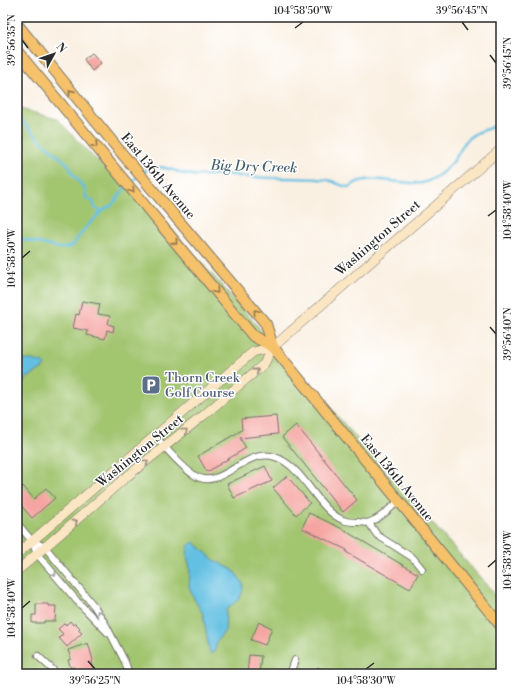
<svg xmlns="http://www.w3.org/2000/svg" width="518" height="691" font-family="'Libre Bodoni',serif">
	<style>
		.green { fill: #a2c56f; stroke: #66784d }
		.water { fill: #64c0e2; stroke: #487686 }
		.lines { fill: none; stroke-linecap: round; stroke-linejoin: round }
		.stream { stroke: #64c0e2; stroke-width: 2.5 }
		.building { fill: #f5a4a1 }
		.minor-casing { stroke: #73706b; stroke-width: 8 }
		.secondary-casing { stroke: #73706b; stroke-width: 10 }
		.primary-casing { stroke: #73706b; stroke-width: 12 }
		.minor { stroke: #fff; stroke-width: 6 }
		.secondary { stroke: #fbe6c4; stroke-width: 9 }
		.primary { stroke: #f5c16b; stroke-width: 10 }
		.oneway { stroke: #90764b }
		.oneway2 { stroke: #938878 }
		.oneway3 { stroke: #a0a0a0 }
		.ticks { fill: none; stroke: #2b2b2b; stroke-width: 1.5 }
		.labels { text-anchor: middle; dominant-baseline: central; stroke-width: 3; stroke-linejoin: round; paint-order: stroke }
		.street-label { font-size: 13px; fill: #2b2b2b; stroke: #fff }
		.service-label { font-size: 13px; fill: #4e5e75; stroke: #fff; text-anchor: start }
		.water-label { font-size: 14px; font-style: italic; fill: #3f5f6b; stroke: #fff }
		.neatline { fill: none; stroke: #2b2b2b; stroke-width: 1.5 }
		.ticks-label { font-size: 10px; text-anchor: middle; fill: #2b2b2b }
	</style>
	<rect width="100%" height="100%" fill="#fff"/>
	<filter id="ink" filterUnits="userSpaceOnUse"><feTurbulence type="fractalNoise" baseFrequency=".025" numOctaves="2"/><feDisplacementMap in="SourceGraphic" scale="8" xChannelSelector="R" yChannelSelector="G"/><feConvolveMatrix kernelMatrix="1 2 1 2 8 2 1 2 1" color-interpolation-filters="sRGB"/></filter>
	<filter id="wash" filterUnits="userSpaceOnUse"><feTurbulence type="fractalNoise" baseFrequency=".012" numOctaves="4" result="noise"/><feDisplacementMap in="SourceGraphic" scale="16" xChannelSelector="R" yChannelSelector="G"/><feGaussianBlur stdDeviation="0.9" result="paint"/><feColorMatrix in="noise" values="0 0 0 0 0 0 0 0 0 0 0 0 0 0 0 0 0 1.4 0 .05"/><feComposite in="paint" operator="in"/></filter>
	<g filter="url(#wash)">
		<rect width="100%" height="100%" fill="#faf0e2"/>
		<polygon class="green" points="17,107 20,109 57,119 94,158 100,162 161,217 501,601 501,674 17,674"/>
		<g class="water">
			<polygon points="17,360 32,360 44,363 45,365 43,368 27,378 17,390"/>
			<path d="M194,542L214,560L233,570L243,583C243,600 237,600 226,610L225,631L216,642V648L213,653H210L209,650L203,614L194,599L189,587L190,568L187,556L189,545Z"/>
		</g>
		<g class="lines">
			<g class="stream">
				<polyline points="17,116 39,139 69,165 72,173 85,189 86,198 93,201 95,208 102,211"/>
				<path d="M142,173C163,160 172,173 192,175C203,176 214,174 226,174C234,175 242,177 250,177C275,179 302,177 327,180C335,181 341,187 350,187C365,171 403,186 422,183C436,180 452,166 458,154C462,148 464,141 470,137C479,130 492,129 501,122"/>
				<polyline points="130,184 138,176"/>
				<polyline points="17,238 59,248 66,248 73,245 82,232 91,222 102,211 112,205 126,187"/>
			</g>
		</g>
		<g id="blocks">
			<g class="building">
				<polygon points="92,53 101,63 92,71 84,59"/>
				<polygon points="82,301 100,304 98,314 110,316 108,324 114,326 113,332 107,330 105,339 87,335 88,331 73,328 76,314 79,315"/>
				<polygon points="276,416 278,434 240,438 246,448 207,472 198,456 242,430 241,419"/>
				<polygon points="296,425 357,500 343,512 282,437"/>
				<polygon points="265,466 272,481 234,498 227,484"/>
				<polygon points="287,476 310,503 296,515 273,488"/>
				<polygon points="23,486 34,499 46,488 55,498 32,518 17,501 17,492"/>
				<polygon points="309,513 347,531 347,532 418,574 410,589 346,552 347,550 302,528"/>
				<polygon points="36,604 48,604 48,606 56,606 55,621 44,621 44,623 32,623 32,615 36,615"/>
				<polygon points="70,621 73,625 75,623 80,628 78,630 82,633 67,647 59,638 63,634 58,629 65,623 66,625"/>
				<polygon points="259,622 272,628 265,645 251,640"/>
				<polygon points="88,643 93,660 92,661 94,674 75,674 74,667 71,668 68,660 71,659 68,650"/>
				<polygon points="249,655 261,656 259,674 247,674"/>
				<polygon points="318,667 327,674 312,674"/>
			</g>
		</g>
	</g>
	<g filter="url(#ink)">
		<use href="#blocks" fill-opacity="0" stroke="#73706b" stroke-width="1"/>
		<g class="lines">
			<defs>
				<g id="minor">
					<path d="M155,436C167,449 179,465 194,475C221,493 244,447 275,457C304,466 317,510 343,520C347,522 353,522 358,522C361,522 366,524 370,522C381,519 390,508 399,501"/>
					<polyline points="17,523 32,541 37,554 49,568 77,601 108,633"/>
					<polyline points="369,523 377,535 413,558 422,569"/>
					<polyline points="32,541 45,547 94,606 106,625 125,662 129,674"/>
					<polyline points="38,656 53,670 53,674"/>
					<polyline points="290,674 295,660"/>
				</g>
				<g id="secondary">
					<polyline points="17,554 253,352 273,347"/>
					<polyline points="17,571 125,478 204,415 264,364 273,347 501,149"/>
				</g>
				<g id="primary">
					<polyline points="17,24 119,150 266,324 273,347 501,626"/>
					<polyline points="17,51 253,336 273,347"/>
				</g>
			</defs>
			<use href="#minor" class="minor-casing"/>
			<use href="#secondary" class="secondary-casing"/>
			<use href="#primary" class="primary-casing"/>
			<use href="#minor" class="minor"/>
			<use href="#secondary" class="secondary"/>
			<use href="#primary" class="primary"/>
		</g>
		<defs><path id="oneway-chevron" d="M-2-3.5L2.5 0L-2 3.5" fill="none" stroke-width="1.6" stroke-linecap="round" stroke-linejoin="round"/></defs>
		<g class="oneway">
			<use href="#oneway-chevron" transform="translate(71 92) rotate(-129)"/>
			<use href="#oneway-chevron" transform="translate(95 145) rotate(50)"/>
			<use href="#oneway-chevron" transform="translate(132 190) rotate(50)"/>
			<use href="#oneway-chevron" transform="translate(175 242) rotate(51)"/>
			<use href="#oneway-chevron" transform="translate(216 291) rotate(50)"/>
			<use href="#oneway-chevron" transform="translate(256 312) rotate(-130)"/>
		</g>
		<g class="oneway2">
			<use href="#oneway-chevron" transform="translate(256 371) rotate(-41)"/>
			<use href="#oneway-chevron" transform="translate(185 431) rotate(-39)"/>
			<use href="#oneway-chevron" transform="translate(146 462) rotate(-38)"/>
			<use href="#oneway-chevron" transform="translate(75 522) rotate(-40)"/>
		</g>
		<g class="oneway3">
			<use href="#oneway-chevron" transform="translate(54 573) rotate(50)"/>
			<use href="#oneway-chevron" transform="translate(99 613) rotate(-125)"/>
		</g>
	</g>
	<path class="ticks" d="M462,22L468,30M295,28L303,22M22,40L28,48M490,55L496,63M488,216L496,210M22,258L30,251M490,327L496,334M488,567L496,560M22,608L30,601M88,661L95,669M366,669L374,663"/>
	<defs>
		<symbol id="parking-square" viewBox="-11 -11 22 22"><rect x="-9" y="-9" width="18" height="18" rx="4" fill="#5c6f8a" stroke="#fff"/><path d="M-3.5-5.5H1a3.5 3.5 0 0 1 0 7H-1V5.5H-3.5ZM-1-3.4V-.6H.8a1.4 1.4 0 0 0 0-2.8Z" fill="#fff"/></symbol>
	</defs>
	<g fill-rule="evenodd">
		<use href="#parking-square" x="140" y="374" width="22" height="22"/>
	</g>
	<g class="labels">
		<g class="street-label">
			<text transform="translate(158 176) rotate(50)">East 136th Avenue</text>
			<text transform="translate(378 238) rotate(-41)">Washington Street</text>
			<text transform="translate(140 451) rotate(-39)">Washington Street</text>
			<text transform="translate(397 478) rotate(51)">East 136th Avenue</text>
		</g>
		<g class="service-label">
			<text x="165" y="378">Thorn Creek<tspan x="165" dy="15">Golf Course</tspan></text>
		</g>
		<g class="water-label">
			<text transform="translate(254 167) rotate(2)">Big Dry Creek</text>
		</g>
	</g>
	<rect width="518" height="691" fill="none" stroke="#fff" stroke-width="44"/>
	<g transform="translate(54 54) rotate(50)" stroke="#ffffff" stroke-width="3" paint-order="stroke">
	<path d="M0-3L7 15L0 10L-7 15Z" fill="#2b2b2b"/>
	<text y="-6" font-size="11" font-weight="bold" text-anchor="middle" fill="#2b2b2b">N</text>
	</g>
	<rect x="22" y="22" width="474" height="647" class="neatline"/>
	<g class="ticks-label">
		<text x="303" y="14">104°58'50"W</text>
		<text x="462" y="14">39°56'45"N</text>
		<text transform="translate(11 40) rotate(-90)" y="4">39°56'35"N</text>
		<text transform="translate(507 63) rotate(-90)" y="4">39°56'45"N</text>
		<text transform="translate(507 210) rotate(-90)" y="4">104°58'40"W</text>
		<text transform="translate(11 258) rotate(-90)" y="4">104°58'50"W</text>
		<text transform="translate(507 334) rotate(-90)" y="4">39°56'40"N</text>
		<text transform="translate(507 560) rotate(-90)" y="4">104°58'30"W</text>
		<text transform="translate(11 608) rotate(-90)" y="4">104°58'40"W</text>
		<text x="95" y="684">39°56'25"N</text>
		<text x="366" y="684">104°58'30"W</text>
	</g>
</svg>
